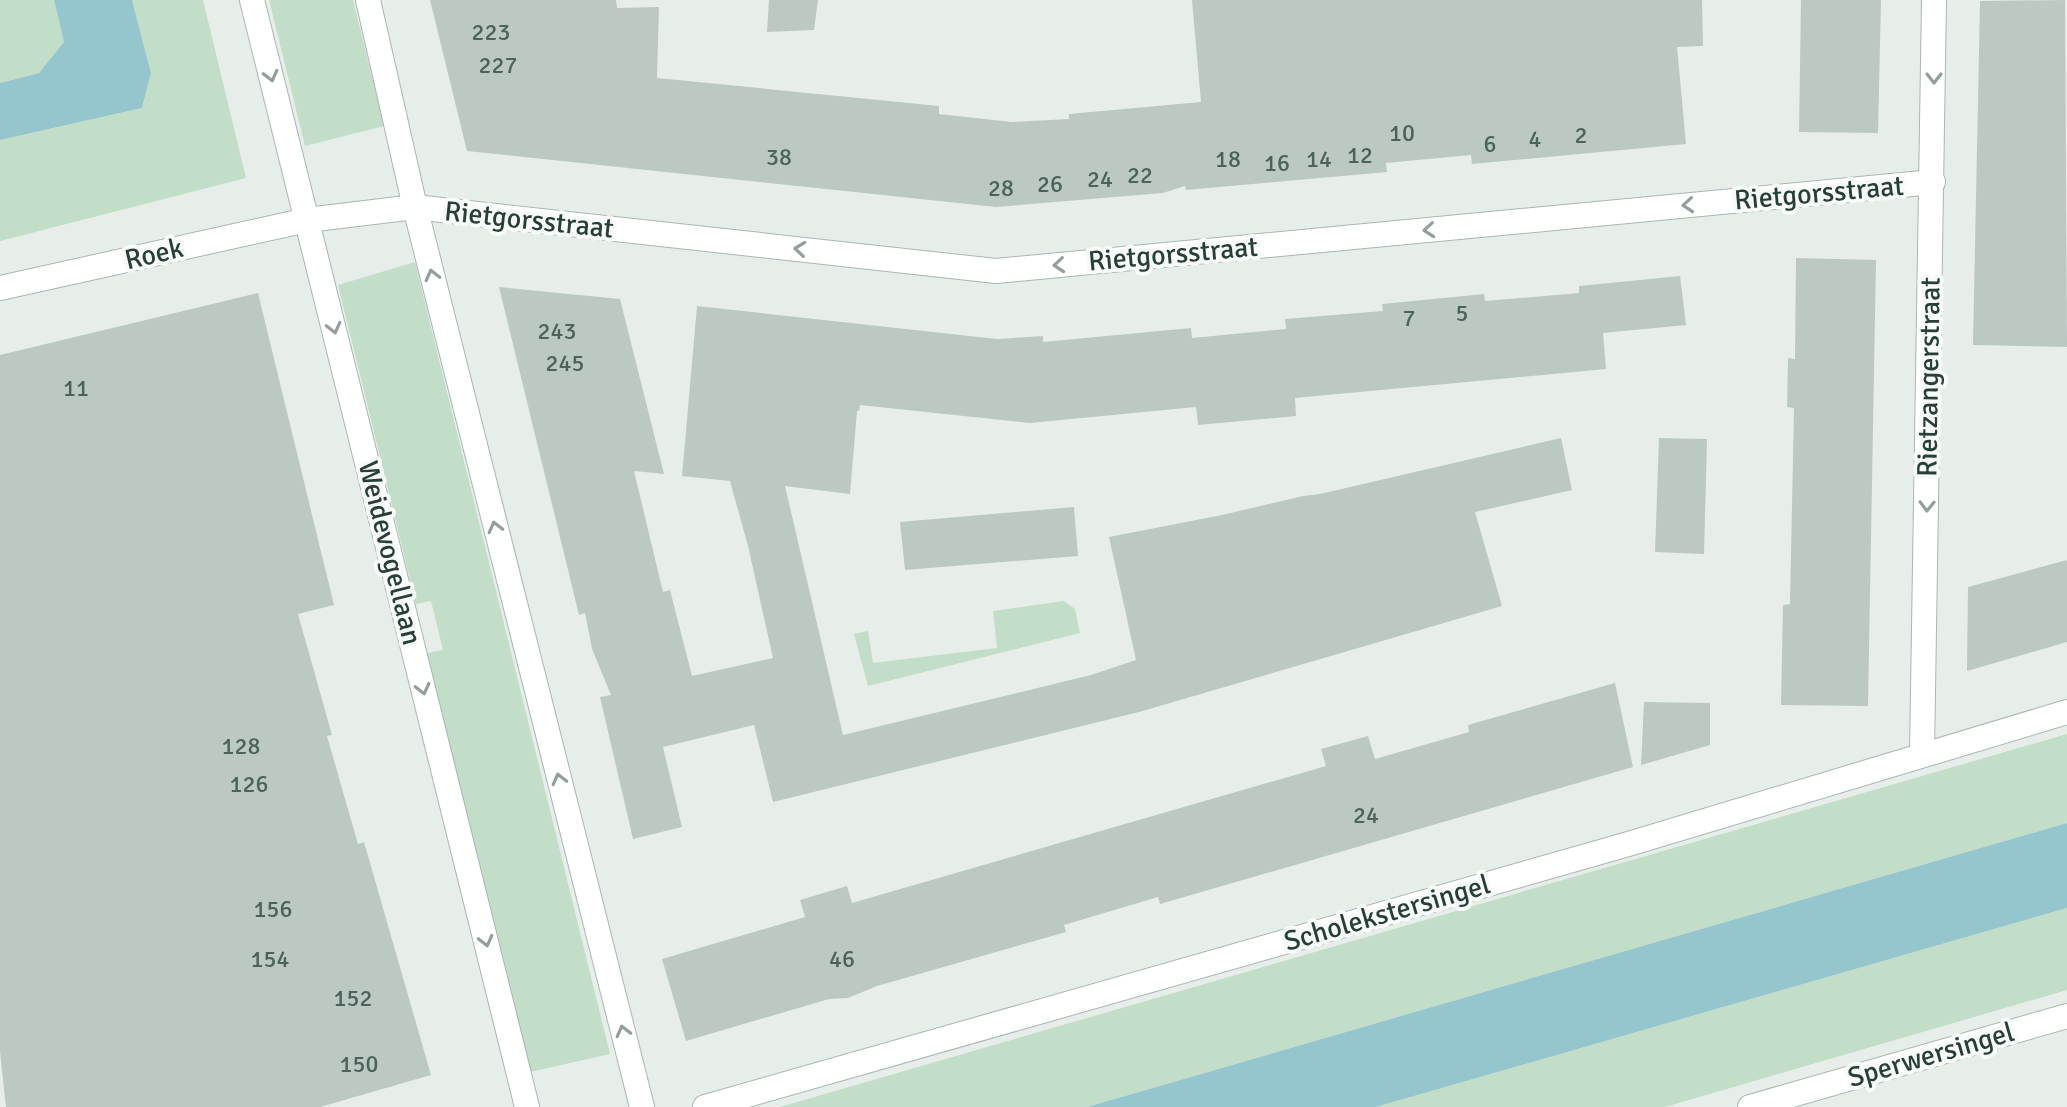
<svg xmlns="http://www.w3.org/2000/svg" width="2067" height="1107" font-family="Signika,sans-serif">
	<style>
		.grass { fill: #c2ddc8 }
		.water { fill: #95c6cd }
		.building { fill: #bcc9c3 }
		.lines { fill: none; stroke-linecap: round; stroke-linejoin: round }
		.minor-casing { stroke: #aab6b1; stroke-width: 26 }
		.minor { stroke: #fff; stroke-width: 24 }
		.oneway { stroke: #939f9c }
		.labels { text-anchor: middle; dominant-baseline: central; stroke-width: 8; stroke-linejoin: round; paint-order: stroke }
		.number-label { font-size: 24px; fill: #4c625b }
		.street-label { font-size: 28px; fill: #273f38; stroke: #f7faf9 }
	</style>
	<rect width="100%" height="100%" fill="#e7eeea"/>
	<g class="grass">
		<polygon points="0,0 54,0 64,42 39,73 0,83"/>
		<polygon points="132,0 203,0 246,178 0,241 0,140 142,108 151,73"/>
		<polygon points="269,0 353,0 384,126 305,146"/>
		<polygon points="415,262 610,1054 530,1072 427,653 443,650 431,601 416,604 338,285"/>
		<polygon points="1064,601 1075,609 1080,633 868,686 854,634 868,631 873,663 997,648 993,611"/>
		<polygon points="2067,734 2067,823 1087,1107 780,1107"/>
		<polygon points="2067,908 2067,990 1665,1107 1376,1107"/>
	</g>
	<g class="water">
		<polygon points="54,0 132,0 151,73 142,108 0,140 0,83 39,73 64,42"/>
		<polygon points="2067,823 2067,908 1376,1107 1087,1107"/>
	</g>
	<g class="building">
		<polygon points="430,0 616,0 617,8 659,7 657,78 939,106 939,114 1012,122 1069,119 1069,114 1201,102 1192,0 1702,0 1703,46 1677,47 1686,144 1472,164 1471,155 1386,163 1387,172 1186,190 1185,186 1163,193 996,207 467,151"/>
		<polygon points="769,0 818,0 814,30 767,32"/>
		<polygon points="1801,0 1881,0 1878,133 1799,132"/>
		<polygon points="2065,0 2067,347 1973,345 1980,1"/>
		<polygon points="1796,258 1876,260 1868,706 1781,705 1783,605 1790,604 1794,408 1787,407 1788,358 1795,359"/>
		<polygon points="1680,276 1686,325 1603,333 1606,369 1295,398 1296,416 1198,425 1196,407 1030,423 860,405 859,411 857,411 850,494 785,486 843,735 1091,675 1136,660 1109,537 1222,515 1303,496 1320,494 1561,438 1572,490 1475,512 1502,606 1139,712 773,802 754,725 663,747 682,827 633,839 600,697 611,695 592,649 585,613 579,615 499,287 620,299 664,474 634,471 663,592 670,590 692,676 773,658 748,546 730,481 682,476 697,306 997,339 1043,336 1043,342 1191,328 1192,338 1286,329 1285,319 1383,311 1382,304 1484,294 1485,301 1533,297 1579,293 1579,286"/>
		<polygon points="258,293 334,605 298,614 332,735 327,736 358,844 364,842 431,1075 320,1107 6,1107 0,1052 0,355"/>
		<polygon points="1659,438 1707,439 1704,554 1655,552"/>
		<polygon points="1074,507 1078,556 905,570 900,522"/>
		<polygon points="2067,560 2067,642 1967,671 1968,587"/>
		<polygon points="1615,683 1633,767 1160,904 1158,897 1064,925 1066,932 877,986 848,998 829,999 686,1041 662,959 805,917 800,900 847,886 852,903 1326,766 1321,749 1368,736 1375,759 1469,732 1468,725"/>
		<polygon points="1644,702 1710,703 1710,745 1641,765"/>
	</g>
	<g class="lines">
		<defs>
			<g id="minor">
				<polyline points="252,0 527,1107"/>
				<polyline points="368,0 415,207 642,1107"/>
				<polyline points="0,288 307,220 415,207 996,271 1933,182"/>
				<polyline points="1922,754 1934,0"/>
				<polyline points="705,1107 1625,845 2067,712"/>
				<polyline points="1750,1107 2067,1016"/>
			</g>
		</defs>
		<use href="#minor" class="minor-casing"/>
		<use href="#minor" class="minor"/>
	</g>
	<defs><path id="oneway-chevron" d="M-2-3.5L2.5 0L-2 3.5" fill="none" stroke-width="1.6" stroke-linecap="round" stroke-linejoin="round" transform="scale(2)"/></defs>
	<g class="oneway">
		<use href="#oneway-chevron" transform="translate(271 76) rotate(76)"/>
		<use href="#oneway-chevron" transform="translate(1934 78) rotate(90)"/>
		<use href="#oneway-chevron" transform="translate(1688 205) rotate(175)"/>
		<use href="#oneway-chevron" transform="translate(1429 230) rotate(175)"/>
		<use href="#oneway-chevron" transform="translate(800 249) rotate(-174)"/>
		<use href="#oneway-chevron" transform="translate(1059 265) rotate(175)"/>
		<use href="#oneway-chevron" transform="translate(432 275) rotate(-104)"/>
		<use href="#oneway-chevron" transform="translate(334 328) rotate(76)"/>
		<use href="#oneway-chevron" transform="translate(1927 506) rotate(91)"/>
		<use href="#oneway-chevron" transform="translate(495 527) rotate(-104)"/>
		<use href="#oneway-chevron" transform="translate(423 689) rotate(76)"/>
		<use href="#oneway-chevron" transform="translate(559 779) rotate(-104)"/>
		<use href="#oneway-chevron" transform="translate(486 941) rotate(76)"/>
		<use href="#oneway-chevron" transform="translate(623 1031) rotate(-104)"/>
	</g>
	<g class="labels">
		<g class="number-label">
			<text x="491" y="32">223</text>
			<text x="498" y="65">227</text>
			<text x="1402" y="133">10</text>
			<text x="1581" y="135">2</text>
			<text x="1535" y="139">4</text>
			<text x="1490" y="144">6</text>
			<text x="1360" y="155">12</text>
			<text x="779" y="157">38</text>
			<text x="1228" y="159">18</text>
			<text x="1319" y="159">14</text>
			<text x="1277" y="163">16</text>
			<text x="1140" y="175">22</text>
			<text x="1100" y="179">24</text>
			<text x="1050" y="184">26</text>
			<text x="1001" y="188">28</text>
			<text x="1462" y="313">5</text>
			<text x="1409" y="318">7</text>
			<text x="557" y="331">243</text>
			<text x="565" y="363">245</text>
			<text x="76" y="388">11</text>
			<text x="241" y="746">128</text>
			<text x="249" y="784">126</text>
			<text x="1366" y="815">24</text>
			<text x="273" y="909">156</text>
			<text x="270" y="959">154</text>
			<text x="842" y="959">46</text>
			<text x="353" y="998">152</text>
			<text x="359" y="1064">150</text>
		</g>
		<g class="street-label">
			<text transform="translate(1819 193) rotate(-5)">Rietgorsstraat</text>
			<text transform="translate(529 220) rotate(6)">Rietgorsstraat</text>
			<text transform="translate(154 254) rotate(-13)">Roek</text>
			<text transform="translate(1173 254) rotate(-5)">Rietgorsstraat</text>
			<text transform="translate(1929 377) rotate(-89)">Rietzangerstraat</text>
			<text transform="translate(390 553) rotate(76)">Weidevogellaan</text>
			<text transform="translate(1387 913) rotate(-16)">Scholekstersingel</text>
			<text transform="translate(1931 1055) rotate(-16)">Sperwersingel</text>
		</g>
	</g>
</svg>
